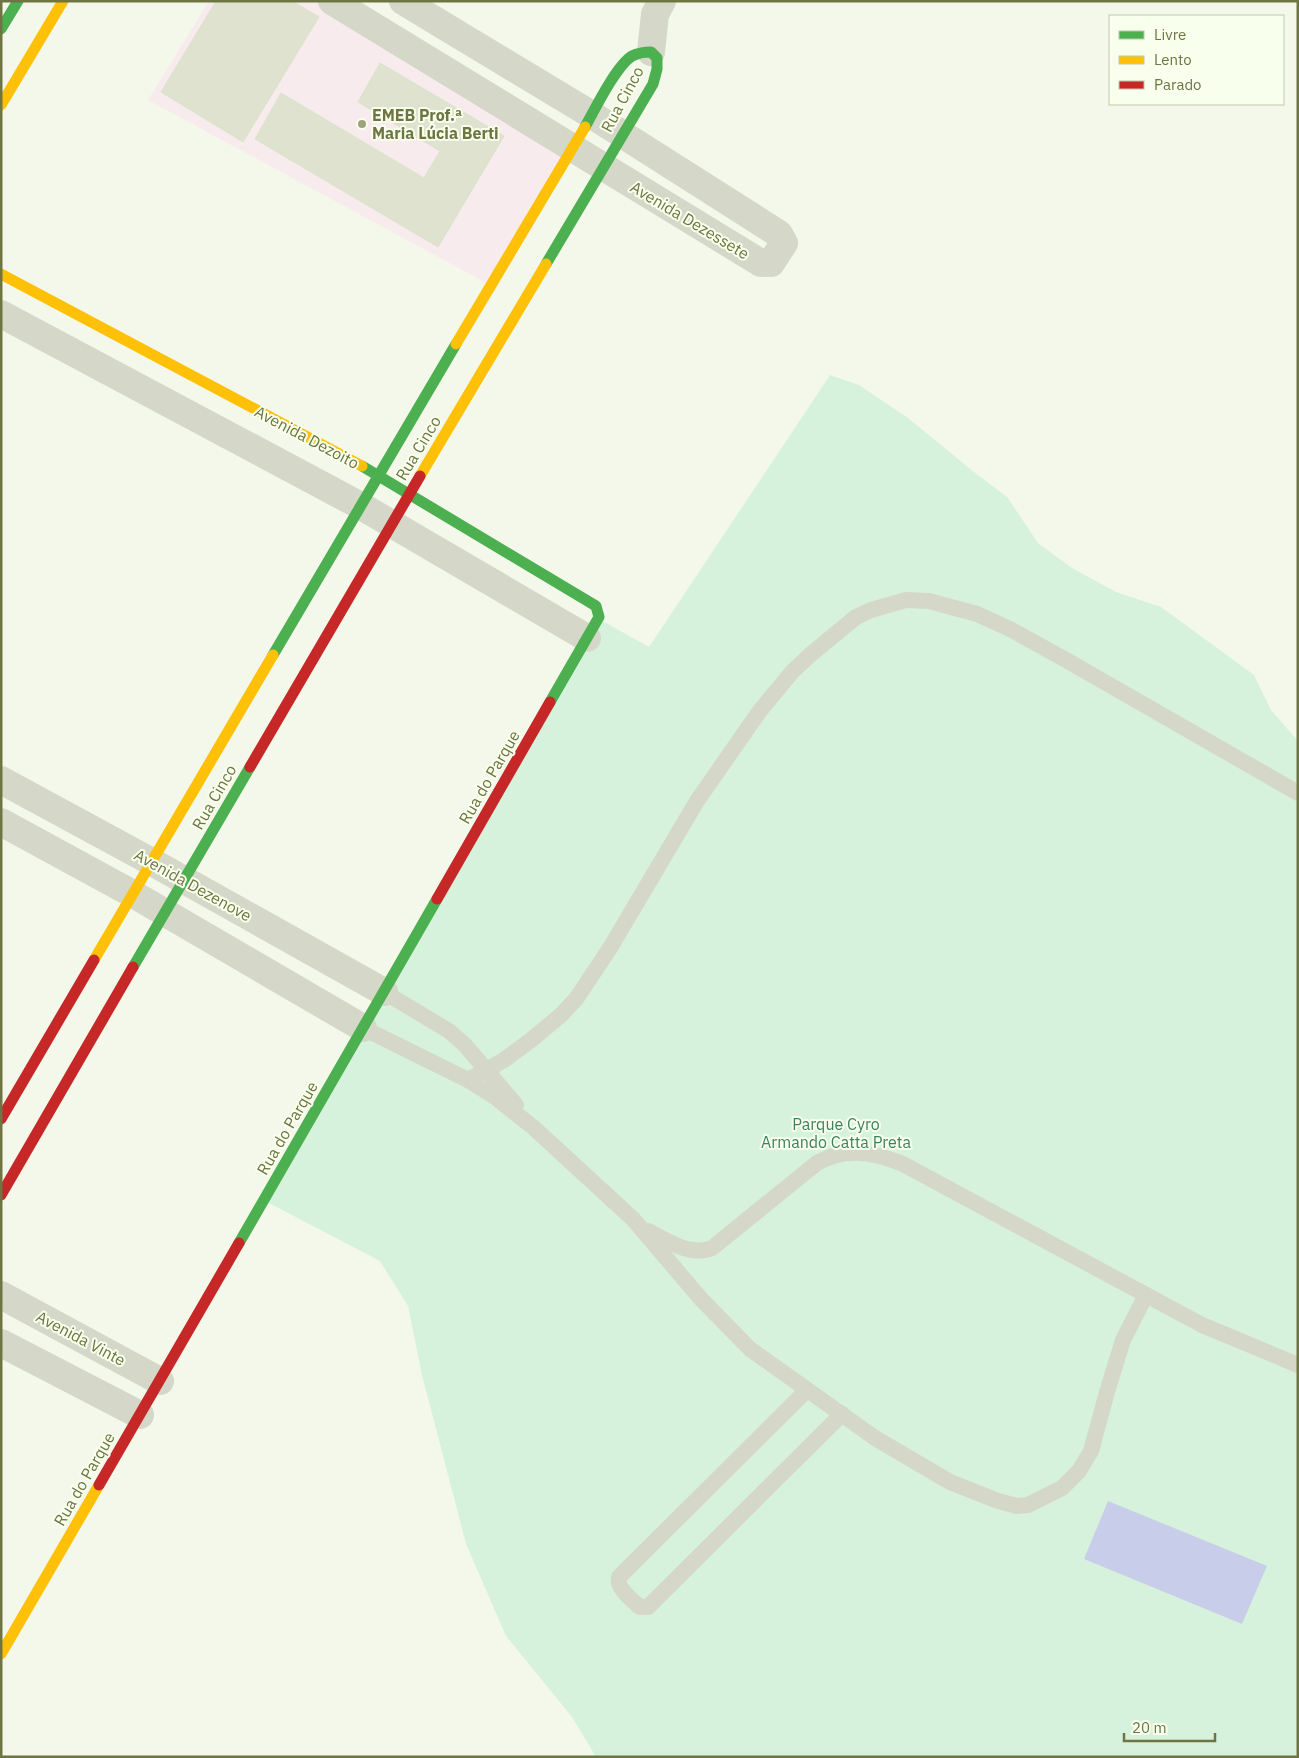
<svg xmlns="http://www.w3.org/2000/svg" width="1299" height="1758" font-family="'IBM Plex Sans',sans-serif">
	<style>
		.education { fill: #f7ebed }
		.green { fill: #d7f2dc }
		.water { fill: #c8cdea }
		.building { fill: #dee2ce; stroke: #dde2cb }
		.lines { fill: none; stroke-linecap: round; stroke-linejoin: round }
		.lane { stroke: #d5d8c8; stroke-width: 16 }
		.street { stroke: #d5d8c8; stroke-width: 28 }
		.fast { stroke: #4caf50; stroke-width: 11 }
		.slow { stroke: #ffc107; stroke-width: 11 }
		.jam { stroke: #c62828; stroke-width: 11 }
		.poi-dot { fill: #9da37d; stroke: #f8ffec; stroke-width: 2 }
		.labels { text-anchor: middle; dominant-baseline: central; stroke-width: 4; stroke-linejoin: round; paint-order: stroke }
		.street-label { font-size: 16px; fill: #6e7543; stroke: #f8ffec }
		.poi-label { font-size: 16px; font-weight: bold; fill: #6e7543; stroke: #f8ffec; text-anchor: start }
		.park-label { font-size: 16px; fill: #3d825e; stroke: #f8ffec }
	</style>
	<rect width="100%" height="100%" fill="#f3f8ea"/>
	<polygon class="education" points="209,1 331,1 572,147 490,285 148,100"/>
	<polygon class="green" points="830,375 859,385 908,418 974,472 1007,497 1038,543 1072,568 1116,592 1161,607 1254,675 1271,710 1298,741 1298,1757 596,1757 572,1717 506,1636 466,1544 422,1375 408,1306 380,1261 265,1201 599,619 649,647"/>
	<polygon class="water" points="1108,1501 1267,1566 1242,1624 1084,1559"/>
	<g class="building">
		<polygon points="216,1 292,1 319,17 243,142 161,92"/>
		<polygon points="380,63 504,136 438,247 255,139 281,93 424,178 440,151 358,102"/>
	</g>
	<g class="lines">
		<g class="lane">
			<polyline points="384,992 449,1031 465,1045 516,1105"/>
			<polyline points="363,1028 468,1080 495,1097 534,1128 633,1219 701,1299 750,1349 875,1438 950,1482 998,1501 1017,1506 1028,1505 1062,1488 1079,1471 1091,1451 1107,1392 1123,1340 1146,1295"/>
			<polyline points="468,1080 504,1060 531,1040 561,1015 576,999 610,948 697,801 759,712 792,672 810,655 856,617 871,610 906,600 929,601 977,614 1010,629 1066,660 1298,793"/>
			<path d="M648,1231C668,1241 690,1257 712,1248L817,1163C846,1147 871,1152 901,1163L1202,1325L1298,1365"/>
			<path d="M807,1390L619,1577C616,1588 632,1600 640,1607H648L842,1414"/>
		</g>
		<g class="street">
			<polyline points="332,1 761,263 771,263 784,243 779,234 592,115 403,1"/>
			<polyline points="651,52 655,14 662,1"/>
			<polyline points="1,314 361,506 587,638"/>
			<polyline points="1,780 152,862 384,992"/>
			<polyline points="1,822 133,894 363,1028"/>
			<polyline points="1,1295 160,1381"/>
			<polyline points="1,1343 140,1415"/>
		</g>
		<g class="fast">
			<polyline points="1,29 18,1"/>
			<path d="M546,264L653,84L657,69V58L651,52C644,52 638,53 632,56C616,66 595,109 585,127"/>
			<polyline points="362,466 596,606 599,617 550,702"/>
			<polyline points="273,655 456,344"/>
			<polyline points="133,967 250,767"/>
			<polyline points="239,1243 437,899"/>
		</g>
		<g class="slow">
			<polyline points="1,105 63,1"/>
			<polyline points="1,274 362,466"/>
			<polyline points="456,344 585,127"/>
			<polyline points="420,476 546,264"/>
			<polyline points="94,960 273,655"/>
			<polyline points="1,1654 99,1485"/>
		</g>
		<g class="jam">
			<polyline points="250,767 420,476"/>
			<polyline points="437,899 550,702"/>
			<polyline points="1,1119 94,960"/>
			<polyline points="1,1195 133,967"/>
			<polyline points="99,1485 239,1243"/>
		</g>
	</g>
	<circle class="poi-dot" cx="362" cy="124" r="5"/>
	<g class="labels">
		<g class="street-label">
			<text transform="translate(622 99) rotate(-62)">Rua Cinco</text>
			<text transform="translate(690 220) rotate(31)">Avenida Dezessete</text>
			<text transform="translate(307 437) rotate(28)">Avenida Dezoito</text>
			<text transform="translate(418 448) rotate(-59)">Rua Cinco</text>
			<text transform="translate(489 777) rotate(-60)">Rua do Parque</text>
			<text transform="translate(214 797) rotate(-60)">Rua Cinco</text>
			<text transform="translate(193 885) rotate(29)">Avenida Dezenove</text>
			<text transform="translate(287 1128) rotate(-60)">Rua do Parque</text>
			<text transform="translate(81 1338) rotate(28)">Avenida Vinte</text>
			<text transform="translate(84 1479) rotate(-60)">Rua do Parque</text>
		</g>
		<g class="poi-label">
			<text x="372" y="115">EMEB Prof.ª<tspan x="372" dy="18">Maria Lúcia Berti</tspan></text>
		</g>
		<g class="park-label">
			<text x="836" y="1124">Parque Cyro<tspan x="836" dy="18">Armando Catta Preta</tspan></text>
		</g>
	</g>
	<rect width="1299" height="1758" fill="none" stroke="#6e7543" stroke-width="5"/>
	<rect x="1109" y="15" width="175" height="90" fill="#f8ffec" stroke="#c1c8a8"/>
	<rect x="1119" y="31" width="25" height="8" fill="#4caf50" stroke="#c1c8a8"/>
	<text x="1154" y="40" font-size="15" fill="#6e7543">Livre</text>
	<rect x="1119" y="56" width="25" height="8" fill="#ffc107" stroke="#c1c8a8"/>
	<text x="1154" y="65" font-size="15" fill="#6e7543">Lento</text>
	<rect x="1119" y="81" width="25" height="8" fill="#c62828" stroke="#c1c8a8"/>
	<text x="1154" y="90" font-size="15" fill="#6e7543">Parado</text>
	<path d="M1124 1733v8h91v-8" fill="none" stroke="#6e7543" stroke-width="2.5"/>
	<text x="1132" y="1733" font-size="15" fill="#6e7543" stroke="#f8ffec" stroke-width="4" paint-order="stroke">20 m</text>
</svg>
